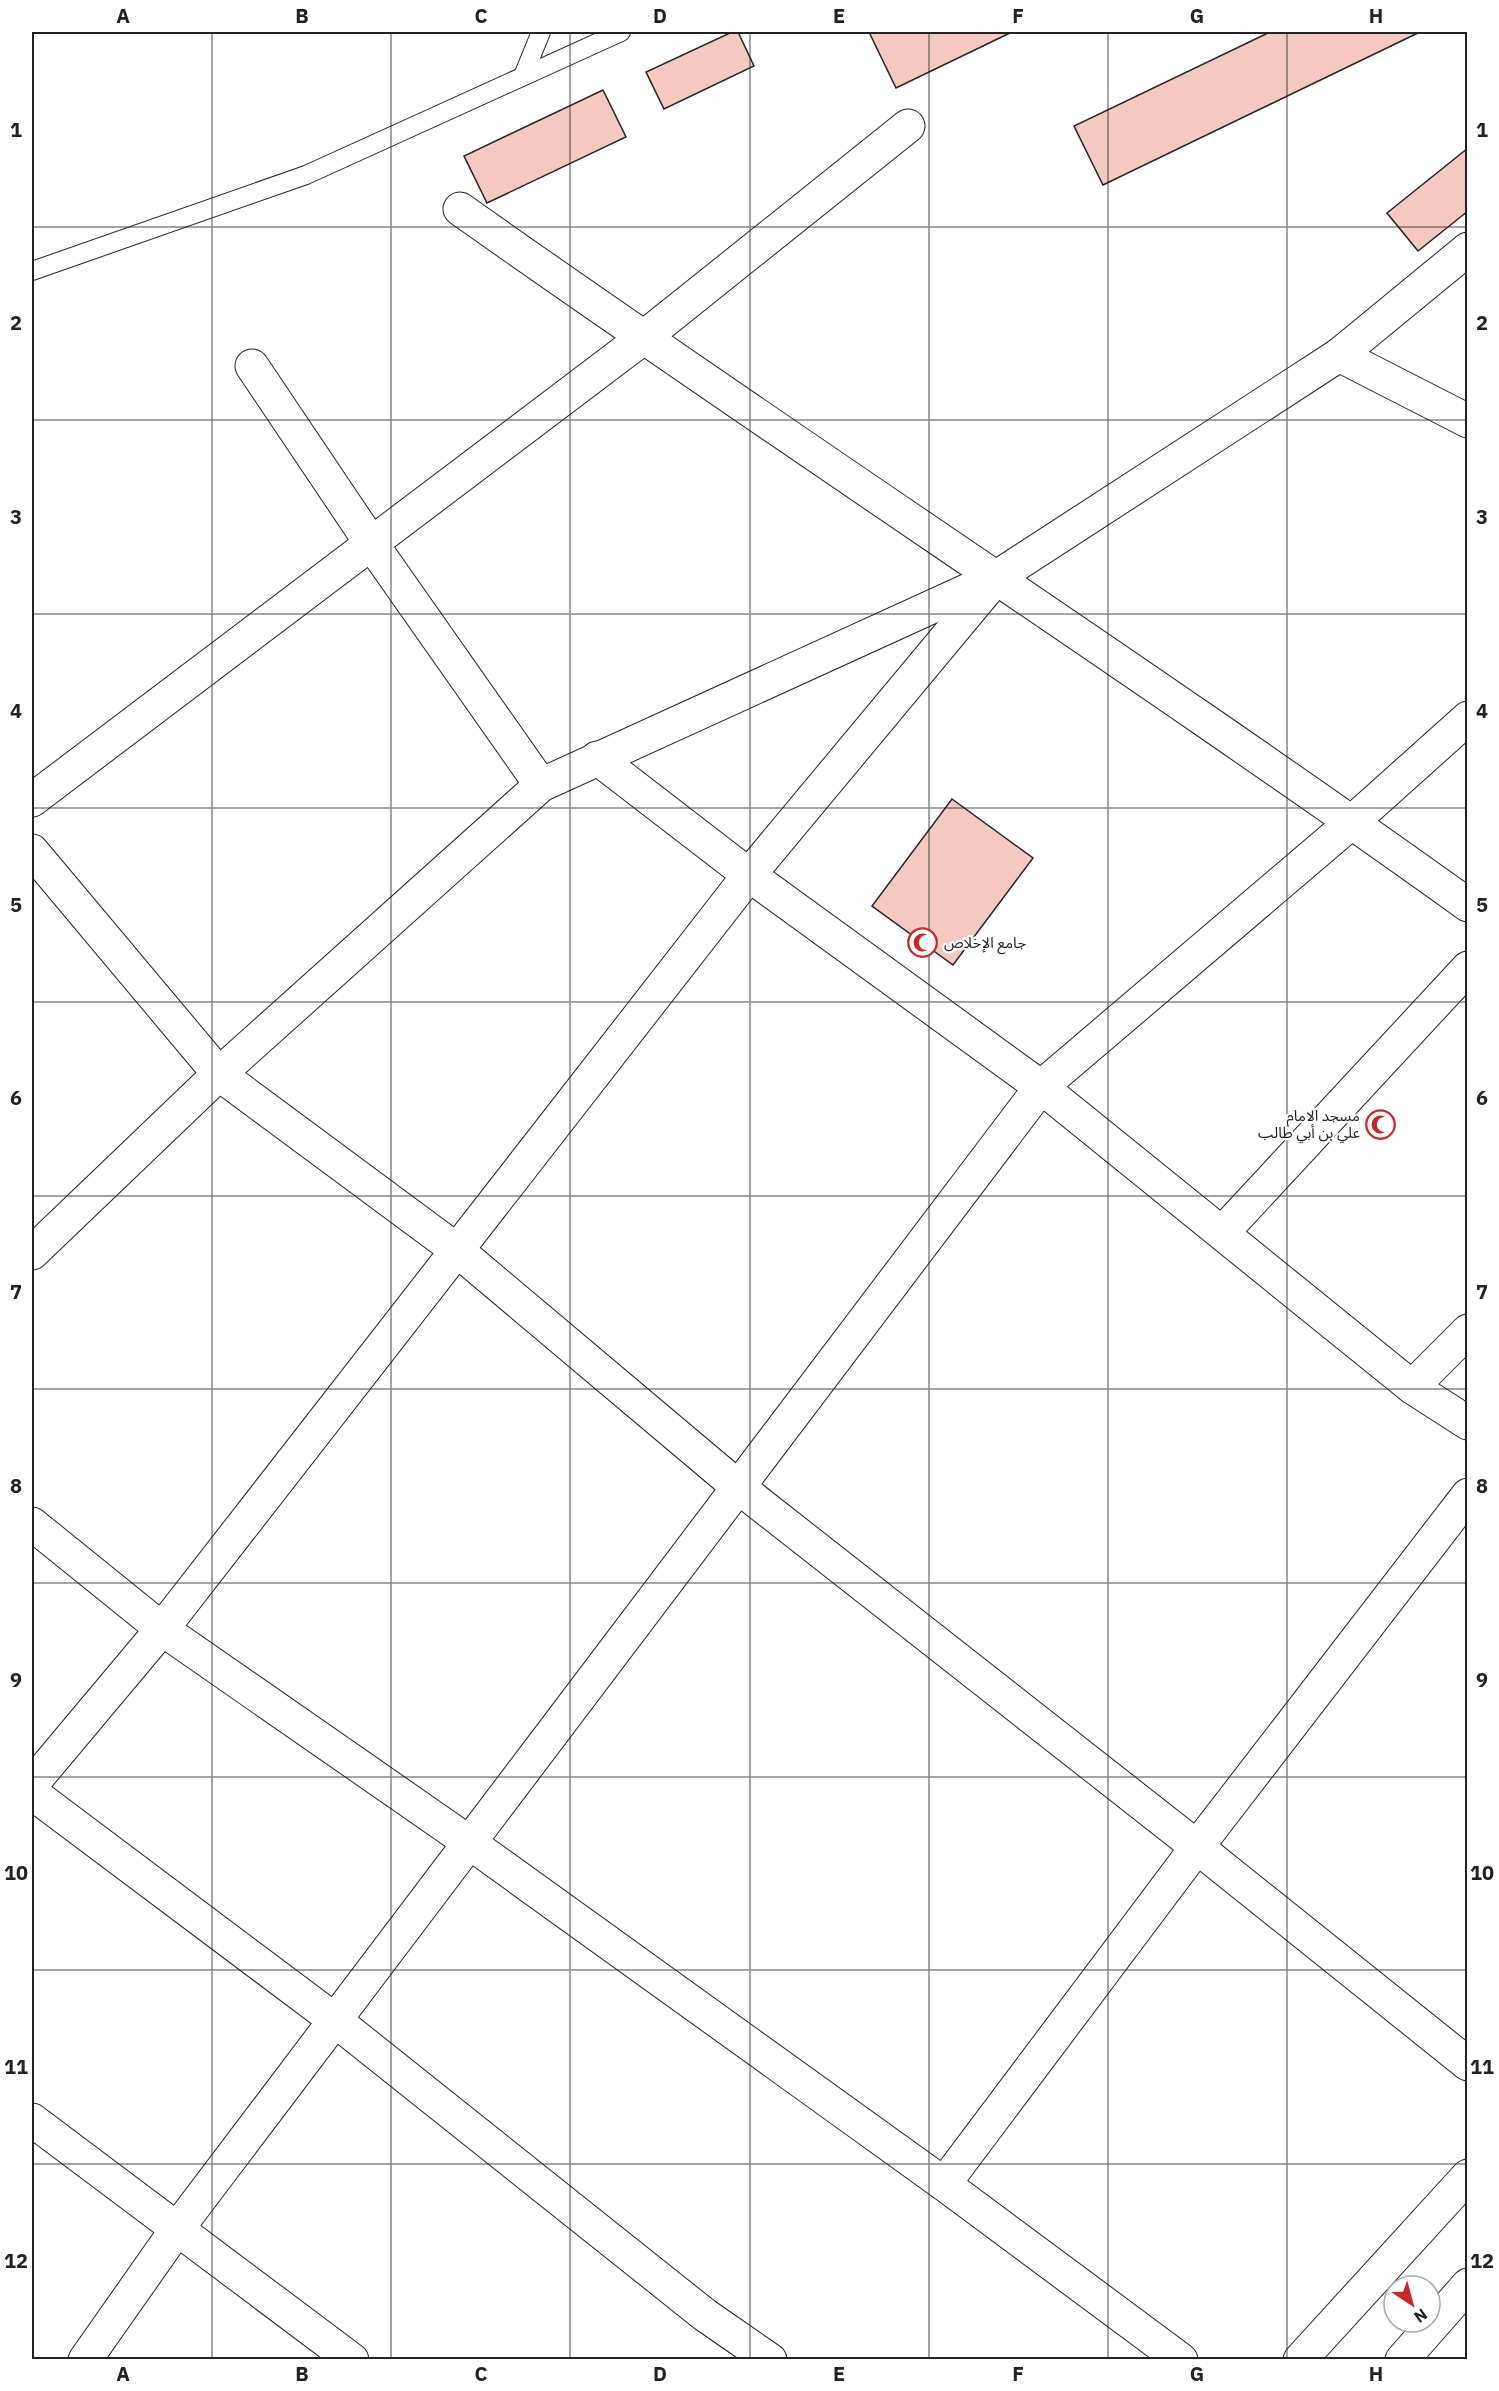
<svg xmlns="http://www.w3.org/2000/svg" width="1499" height="2391" font-family="'IBM Plex Sans','Noto Sans Arabic',sans-serif">
	<style>
		.building { fill: #f3c9c0; stroke: #222; stroke-width: 1.5 }
		.lines { fill: none; stroke-linecap: round; stroke-linejoin: round }
		.service-casing { stroke: #222; stroke-width: 20 }
		.minor-casing { stroke: #222; stroke-width: 35 }
		.service { stroke: #fff; stroke-width: 18 }
		.minor { stroke: #fff; stroke-width: 33 }
		.grid { fill: none; stroke: #222; stroke-width: 1.5; stroke-opacity: 0.55 }
		.labels { text-anchor: middle; dominant-baseline: central; stroke-width: 4.5; stroke-linejoin: round; paint-order: stroke }
		.poi-label { font-size: 15px; fill: #222; stroke: #fff; text-anchor: start }
		.neatline { fill: none; stroke: #222; stroke-width: 2 }
		.grid-label { font-size: 20px; text-anchor: middle; font-weight: bold; fill: #222 }
	</style>
	<rect width="100%" height="100%" fill="#fff"/>
	<g class="building">
		<polygon points="732,32 738,32 754,66 664,109 646,72"/>
		<polygon points="869,32 1012,32 896,88"/>
		<polygon points="1270,32 1420,32 1103,185 1074,126"/>
		<polygon points="603,90 626,137 487,203 464,156"/>
		<polygon points="1468,148 1468,211 1418,251 1387,213"/>
		<polygon points="952,799 1033,858 953,965 872,906"/>
	</g>
	<g class="lines">
		<defs>
			<g id="service">
				<polyline points="523,76 541,32"/>
				<polyline points="32,271 306,175 621,32"/>
			</g>
			<g id="minor">
				<path d="M460,209C793,445 1136,667 1468,905"/>
				<polyline points="1339,355 1468,421"/>
				<polyline points="252,366 371,543 541,785"/>
				<polyline points="597,758 749,875 1041,1087 1412,1387"/>
				<polyline points="32,800 643,338 908,126"/>
				<polyline points="32,851 219,1074 458,1251 737,1486 1197,1847 1468,2064"/>
				<polyline points="1222,1233 1468,968"/>
				<polyline points="32,1253 219,1074 541,785 997,577 1339,355 1468,249"/>
				<polyline points="1468,1331 1412,1387 1468,1423"/>
				<polyline points="32,1524 162,1629 470,1843 944,2184"/>
				<polyline points="32,1784 162,1629 749,875 992,583"/>
				<polyline points="32,1793 336,2021 705,2315 770,2360"/>
				<polyline points="32,2120 352,2360"/>
				<polyline points="85,2360 177,2229 1041,1087 1352,822 1468,718"/>
				<polyline points="1181,2360 944,2184 1197,1847 1468,1495"/>
				<polyline points="1300,2360 1468,2176"/>
				<polyline points="1402,2360 1468,2285"/>
			</g>
		</defs>
		<use href="#service" class="service-casing"/>
		<use href="#minor" class="minor-casing"/>
		<use href="#service" class="service"/>
		<use href="#minor" class="minor"/>
	</g>
	<path class="grid" d="M212,32V2360M391,32V2360M570,32V2360M750,32V2360M929,32V2360M1108,32V2360M1287,32V2360M32,227H1468M32,420H1468M32,614H1468M32,808H1468M32,1002H1468M32,1196H1468M32,1389H1468M32,1583H1468M32,1777H1468M32,1970H1468M32,2164H1468"/>
	<defs>
		<symbol id="mosque-ring" viewBox="-11 -11 22 22"><circle r="9.5" fill="#fff" stroke="#c62828" stroke-width="1.5"/><path d="M3.5-4.9A6 6 0 1 0 3.5 4.9A5 5 0 1 1 3.5-4.9Z" fill="#c62828"/></symbol>
	</defs>
	<g fill-rule="evenodd">
		<use href="#mosque-ring" x="906" y="926" width="33" height="33"/>
		<use href="#mosque-ring" x="1364" y="1108" width="33" height="33"/>
	</g>
	<g class="labels">
		<g class="poi-label">
			<text x="944" y="942">جامع الإخلاص</text>
			<text x="1360" y="1115" text-anchor="end">مسجد الامام<tspan x="1360" dy="17">علي بن أبي طالب</tspan></text>
		</g>
	</g>
	<rect width="1499" height="2391" fill="none" stroke="#ffffff" stroke-width="66"/>
	<g transform="translate(1412 2304) rotate(144)"><circle r="28" fill="#ffffff" stroke="#a7a7a7" stroke-width="1.5"/>
	<path d="M0-4.5L10 22L0 15L-10 22Z" fill="#c62828"/>
	<text y="-9" font-size="16" font-weight="bold" text-anchor="middle" fill="#222222">N</text>
	</g>
	<rect x="33" y="33" width="1433" height="2325" class="neatline"/>
	<g class="grid-label">
		<text x="123" y="23">A</text>
		<text x="302" y="23">B</text>
		<text x="481" y="23">C</text>
		<text x="660" y="23">D</text>
		<text x="839" y="23">E</text>
		<text x="1018" y="23">F</text>
		<text x="1197" y="23">G</text>
		<text x="1376" y="23">H</text>
		<text x="16" y="137">1</text>
		<text x="1482" y="137">1</text>
		<text x="16" y="330">2</text>
		<text x="1482" y="330">2</text>
		<text x="16" y="524">3</text>
		<text x="1482" y="524">3</text>
		<text x="16" y="718">4</text>
		<text x="1482" y="718">4</text>
		<text x="16" y="912">5</text>
		<text x="1482" y="912">5</text>
		<text x="16" y="1105">6</text>
		<text x="1482" y="1105">6</text>
		<text x="16" y="1299">7</text>
		<text x="1482" y="1299">7</text>
		<text x="16" y="1493">8</text>
		<text x="1482" y="1493">8</text>
		<text x="16" y="1687">9</text>
		<text x="1482" y="1687">9</text>
		<text x="16" y="1880">10</text>
		<text x="1482" y="1880">10</text>
		<text x="16" y="2074">11</text>
		<text x="1482" y="2074">11</text>
		<text x="16" y="2268">12</text>
		<text x="1482" y="2268">12</text>
		<text x="123" y="2381">A</text>
		<text x="302" y="2381">B</text>
		<text x="481" y="2381">C</text>
		<text x="660" y="2381">D</text>
		<text x="839" y="2381">E</text>
		<text x="1018" y="2381">F</text>
		<text x="1197" y="2381">G</text>
		<text x="1376" y="2381">H</text>
	</g>
</svg>
